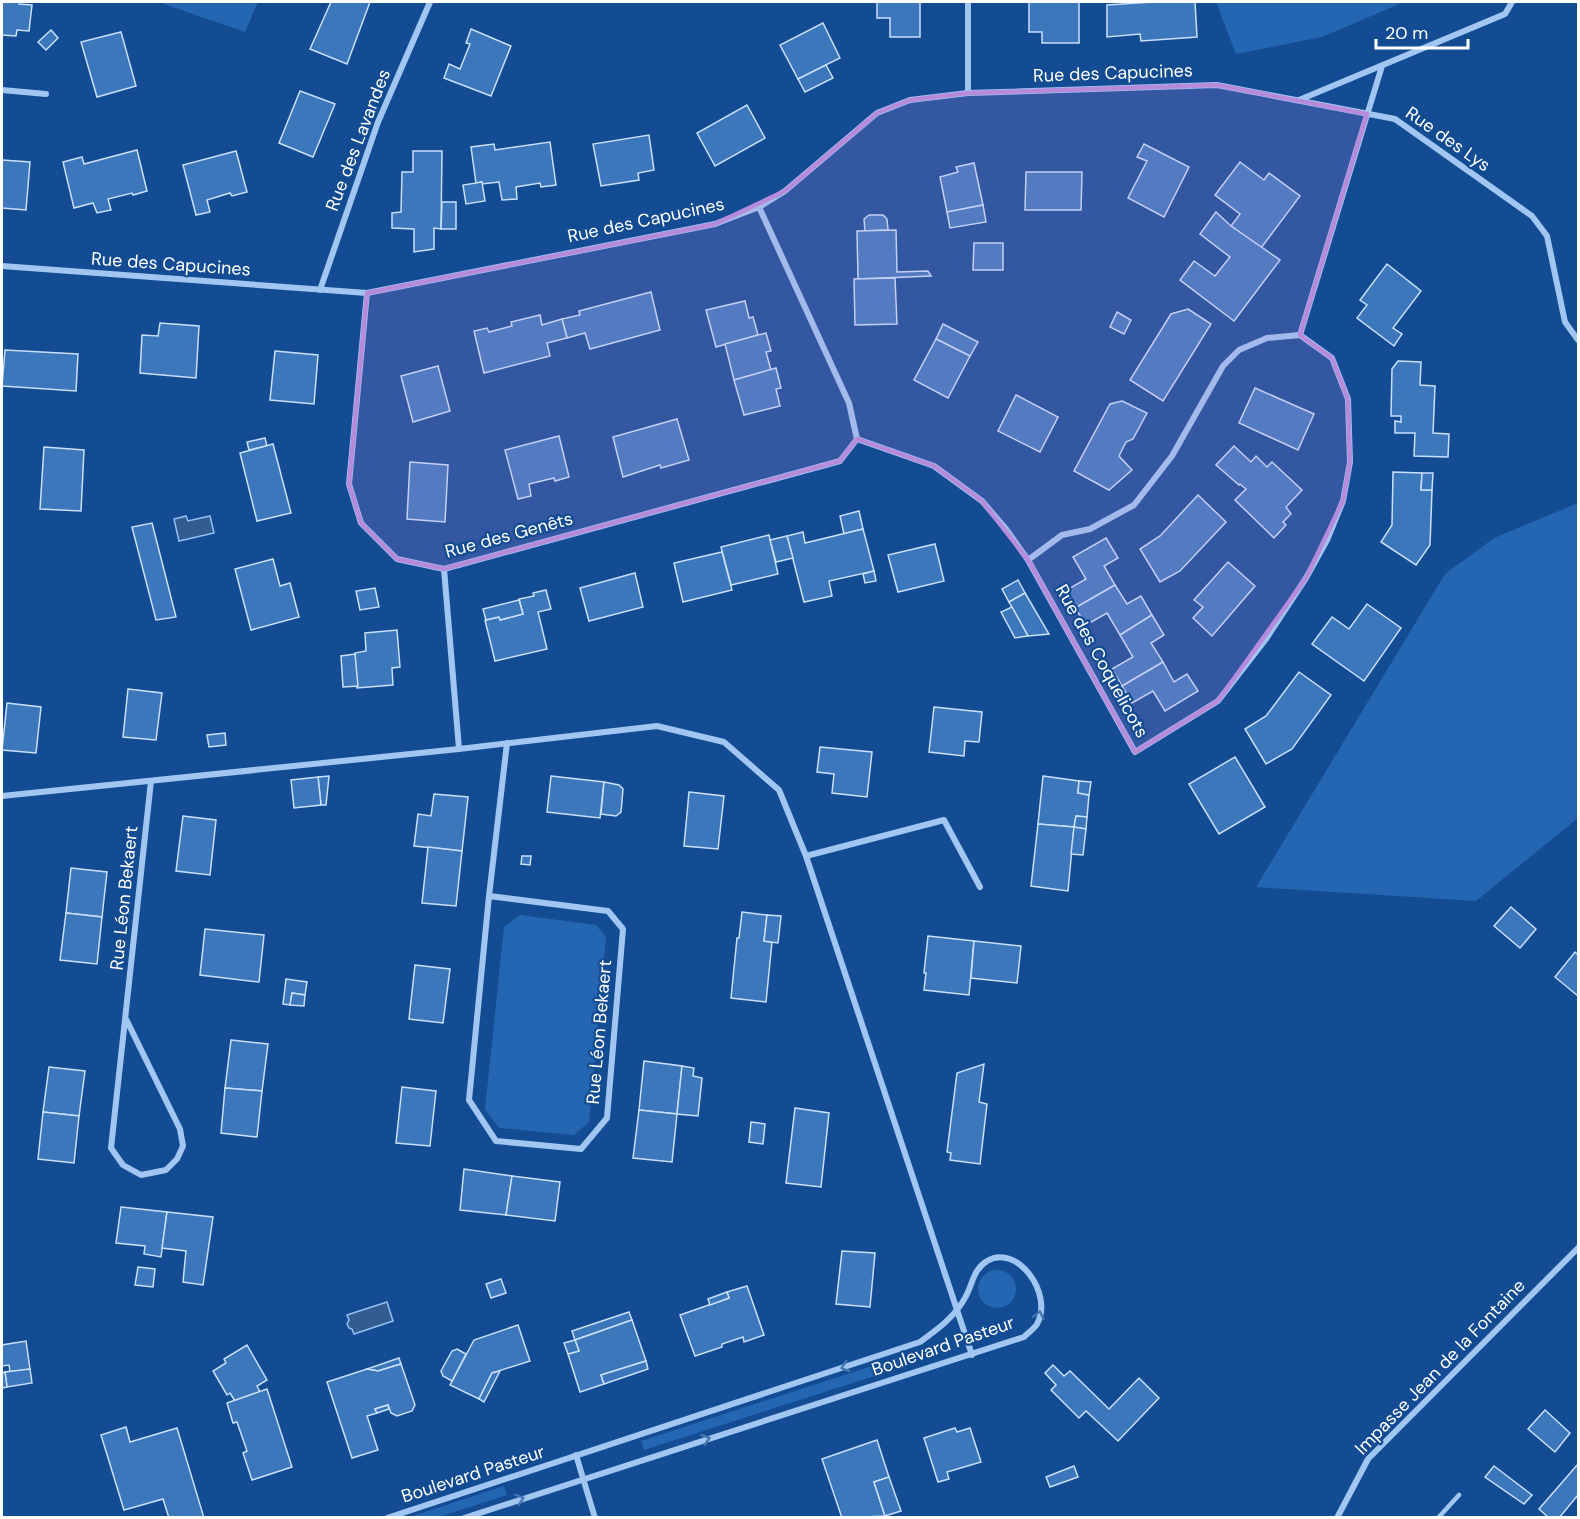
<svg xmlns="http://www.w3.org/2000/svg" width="1580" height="1519" font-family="'DM Sans',sans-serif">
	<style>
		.green { fill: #2566b2 }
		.water { fill: #335c90; stroke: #93c1f5; stroke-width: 1.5 }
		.building { fill: #3c76bb; stroke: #c8e0fd; stroke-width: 1.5 }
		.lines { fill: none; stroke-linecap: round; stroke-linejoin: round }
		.service { stroke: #a1c6f2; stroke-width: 4.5 }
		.minor { stroke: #a1c6f2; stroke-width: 6 }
		.oneway { stroke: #4577b4 }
		.marked { fill: #b68bdc; fill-opacity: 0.2; stroke: #b68bdc; stroke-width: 4.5; stroke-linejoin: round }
		.labels { text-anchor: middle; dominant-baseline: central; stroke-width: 4.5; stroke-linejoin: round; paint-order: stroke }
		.street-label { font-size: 18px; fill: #fff; stroke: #134c93 }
	</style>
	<rect width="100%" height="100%" fill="#134c93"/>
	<g class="green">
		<polygon points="158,2 258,2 245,32"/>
		<polygon points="1216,2 1404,2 1322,37 1236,54"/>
		<polygon points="1578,503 1578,818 1476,901 1256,887 1445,574 1494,538"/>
		<polygon points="520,915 596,925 606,937 589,1122 574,1135 499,1128 485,1110 504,927"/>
		<circle cx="997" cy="1289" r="19"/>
		<polygon points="915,1352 918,1362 644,1450 641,1441"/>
		<polygon points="504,1486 507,1495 439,1517 410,1517"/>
	</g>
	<g class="water">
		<polygon points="186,516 188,521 210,516 214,533 179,541 174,519"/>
		<polygon points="387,1302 393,1321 354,1334 352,1329 349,1328 347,1324 349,1320 347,1315"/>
	</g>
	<g class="building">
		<polygon points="2,2 19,2 19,4 32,5 29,31 17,30 16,36 2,35"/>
		<polygon points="331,2 370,2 347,64 310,49"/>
		<polygon points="877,2 920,2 920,37 890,37 890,18 877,18"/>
		<polygon points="1029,2 1079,2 1079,43 1042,43 1042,32 1029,32"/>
		<polygon points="1153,2 1195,2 1197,37 1141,41 1140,34 1107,37 1107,5"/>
		<polygon points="823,23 840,58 798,79 780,45"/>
		<polygon points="471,29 511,46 491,96 444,78 449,64 460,69 470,44 466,43"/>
		<polygon points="51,30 58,38 46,50 38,42"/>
		<polygon points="121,32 136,86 97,97 81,42"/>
		<polygon points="826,65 833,78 805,92 798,79"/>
		<polygon points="300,91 335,104 313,157 279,143"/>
		<polygon points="747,105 765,138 715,166 697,133"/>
		<polygon points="649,135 654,170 638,173 639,180 601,186 593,144"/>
		<polygon points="550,142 556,185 541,187 540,183 516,187 517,199 502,200 499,182 482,184 482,182 476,183 471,147 494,144 495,150"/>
		<polygon points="1144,144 1189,167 1164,217 1128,198 1147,161 1137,157"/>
		<polygon points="137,150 147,191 133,195 132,193 108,199 111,210 97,213 93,203 74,208 63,162 82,157 84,164"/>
		<polygon points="236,151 247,192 232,196 230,193 207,200 210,212 196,215 183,165"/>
		<polygon points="413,151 442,151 441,229 434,228 434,249 414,252 414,229 392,228 392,213 401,212 402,172 413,172"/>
		<polygon points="2,160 30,162 26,210 2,208"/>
		<polygon points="1240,162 1264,180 1269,173 1300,196 1261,248 1231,226 1240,214 1215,195"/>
		<polygon points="974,163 983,205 947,212 940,177 958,172 956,167"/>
		<polygon points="1026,172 1082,172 1081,210 1025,210"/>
		<polygon points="482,182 485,201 466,204 463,185"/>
		<polygon points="442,202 456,202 456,229 441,229"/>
		<polygon points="983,205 986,222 950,228 947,212"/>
		<polygon points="1216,212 1231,226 1280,260 1234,321 1180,280 1194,261 1215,276 1230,257 1200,234"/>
		<polygon points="869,215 883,215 887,219 888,230 865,231 864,219"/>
		<polygon points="896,230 897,272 928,271 931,276 858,279 857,231"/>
		<polygon points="974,243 1003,243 1003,270 973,270"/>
		<polygon points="1387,264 1421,291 1393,328 1402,334 1394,346 1357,318 1367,305 1360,300"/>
		<polygon points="895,278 897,324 855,325 854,279"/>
		<polygon points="651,292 660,330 590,349 585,333 567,338 562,319 580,315 579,311"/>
		<polygon points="745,301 749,318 753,317 758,335 716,347 706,310"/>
		<polygon points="1188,309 1211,324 1163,401 1130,380 1171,314"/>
		<polygon points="1117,312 1131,320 1124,334 1110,327"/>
		<polygon points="540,315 542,325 562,319 567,338 547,343 550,356 484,373 474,331 487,328 489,332 512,326 511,322"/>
		<polygon points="160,323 199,326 196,378 140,373 142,335 158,336"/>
		<polygon points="943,324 978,342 970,356 936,339"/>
		<polygon points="766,333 771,351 766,352 771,370 734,380 725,344"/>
		<polygon points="936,339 970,356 948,398 914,380"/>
		<polygon points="5,350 78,354 76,391 2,386"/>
		<polygon points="275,351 318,355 314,404 270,400"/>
		<polygon points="1398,361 1421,362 1420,385 1435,386 1433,433 1449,434 1448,457 1414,456 1415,433 1395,433 1395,421 1401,422 1401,416 1391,416 1392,369"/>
		<polygon points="438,366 450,411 413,422 401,376"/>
		<polygon points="776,368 781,388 776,389 780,406 744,415 734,380"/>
		<polygon points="1255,388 1314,414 1298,450 1239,423"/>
		<polygon points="1016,395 1058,417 1040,452 998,431"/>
		<polygon points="1122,401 1147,413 1133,439 1126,442 1119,456 1132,470 1109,490 1074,471 1110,404"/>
		<polygon points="677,419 689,460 661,468 660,465 623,477 613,437"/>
		<polygon points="559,436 569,477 555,481 554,478 529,484 531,496 518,499 505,450"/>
		<polygon points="265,438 267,446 249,450 247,442"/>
		<polygon points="273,444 291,513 257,521 240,453"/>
		<polygon points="1234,446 1251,462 1256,456 1267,467 1272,462 1302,490 1286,507 1291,514 1283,522 1286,525 1274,538 1235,500 1246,489 1240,484 1239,485 1216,465"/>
		<polygon points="44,447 84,450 81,511 40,509"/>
		<polygon points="410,462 448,465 445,522 407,519"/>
		<polygon points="1393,472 1422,473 1421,490 1432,490 1430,545 1416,565 1381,542 1392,525"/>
		<polygon points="1422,473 1433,473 1432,490 1421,490"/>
		<polygon points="1198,495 1226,522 1180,571 1160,582 1140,549 1160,536"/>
		<polygon points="859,511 863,529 844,534 840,516"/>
		<polygon points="152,523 176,617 156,620 132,527"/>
		<polygon points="863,529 874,571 829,581 832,596 804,602 787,536 803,532 805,543"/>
		<polygon points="769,535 778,574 731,585 721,547"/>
		<polygon points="787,536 793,558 776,562 770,540"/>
		<polygon points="1106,538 1118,558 1104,566 1115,585 1075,608 1065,591 1086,579 1073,557"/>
		<polygon points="935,544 944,581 898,592 888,555"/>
		<polygon points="722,552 732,590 683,602 674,563"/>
		<polygon points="273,559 280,586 290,583 299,617 251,630 235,569"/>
		<polygon points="1228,562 1255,586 1212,636 1193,618 1203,607 1194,600"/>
		<polygon points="874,571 876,581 865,583 863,574"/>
		<polygon points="635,573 643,607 589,621 580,588"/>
		<polygon points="1018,580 1025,593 1009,602 1002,589"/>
		<polygon points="1115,585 1127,604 1141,596 1152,615 1120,635 1107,613 1086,625 1075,608"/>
		<polygon points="375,588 379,607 360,610 356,591"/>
		<polygon points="546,590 551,609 538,612 547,649 495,661 485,620 499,617 500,620 523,614 519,599 534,596 533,593"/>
		<polygon points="1025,593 1049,634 1028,636 1009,602"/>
		<polygon points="519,600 523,614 500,620 499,617 486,620 483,609"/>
		<polygon points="1367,604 1401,628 1364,681 1312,644 1332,617 1349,629"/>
		<polygon points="1012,607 1028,636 1015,638 1001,612"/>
		<polygon points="1152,615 1164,635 1151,643 1163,662 1122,686 1112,669 1133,657 1120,635"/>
		<polygon points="397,630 400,667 392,668 393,685 357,688 355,653 366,651 365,633"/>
		<polygon points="355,654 358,686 343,687 341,656"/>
		<polygon points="1163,662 1174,682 1187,674 1198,691 1165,711 1153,691 1132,703 1122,686"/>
		<polygon points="1299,672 1331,695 1292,749 1266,764 1245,729 1266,716"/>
		<polygon points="128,689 162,693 156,740 123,737"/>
		<polygon points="7,703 41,707 36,753 2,750"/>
		<polygon points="934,707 982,712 979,742 965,741 964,756 929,752"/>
		<polygon points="225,733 226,745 209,747 207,735"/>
		<polygon points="820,747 872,752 867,797 832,793 834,774 817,772"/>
		<polygon points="1235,757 1265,807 1219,834 1189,784"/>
		<polygon points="329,776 326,805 321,805 318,777"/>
		<polygon points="551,776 604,782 600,818 547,812"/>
		<polygon points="1043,776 1079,781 1078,793 1089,795 1087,817 1076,816 1074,827 1038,824"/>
		<polygon points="318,777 321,805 294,808 291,780"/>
		<polygon points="1079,781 1091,782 1089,795 1078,793"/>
		<polygon points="604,782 619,785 623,789 621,812 616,816 601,814"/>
		<polygon points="689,792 724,796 718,849 684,846"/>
		<polygon points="434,794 468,797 462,851 414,846 418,814 431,816"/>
		<polygon points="183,816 216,820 210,875 176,871"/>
		<polygon points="1076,816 1087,817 1086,829 1074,827"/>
		<polygon points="1038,824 1074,827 1068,891 1031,886"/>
		<polygon points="1074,827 1086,829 1083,855 1071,854"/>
		<polygon points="428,847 462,851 456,906 422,903"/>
		<polygon points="522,856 531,856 530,865 521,864"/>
		<polygon points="71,868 107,872 102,917 66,913"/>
		<polygon points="1511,907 1536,929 1520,948 1494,926"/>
		<polygon points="742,912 767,915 764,941 772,942 766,1002 731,998 737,938 739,938"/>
		<polygon points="66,913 102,917 97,964 60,960"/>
		<polygon points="767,915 781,916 778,943 764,941"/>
		<polygon points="205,929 264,935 259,982 200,975"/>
		<polygon points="928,936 974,941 969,995 924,990 926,973 924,973"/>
		<polygon points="974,941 1021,946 1017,983 971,978"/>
		<polygon points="1575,952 1578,955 1578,996 1555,977"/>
		<polygon points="415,965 450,969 443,1023 409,1019"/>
		<polygon points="286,979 307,982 305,995 292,993 290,1005 283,1004"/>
		<polygon points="292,993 305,995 304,1006 290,1005"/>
		<polygon points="231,1040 268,1044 262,1091 225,1088"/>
		<polygon points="644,1061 682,1066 677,1114 639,1110"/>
		<polygon points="984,1064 979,1102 987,1104 980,1164 950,1160 951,1153 947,1152 957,1073"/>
		<polygon points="682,1066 694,1068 693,1076 702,1078 698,1116 677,1114"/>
		<polygon points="49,1067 85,1071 79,1116 43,1112"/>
		<polygon points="402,1087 436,1091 430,1146 396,1143"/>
		<polygon points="225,1088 262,1091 257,1137 221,1133"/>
		<polygon points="795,1108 829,1113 821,1187 786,1183"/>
		<polygon points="639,1110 677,1114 672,1162 633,1158"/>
		<polygon points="43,1112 79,1116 74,1163 38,1159"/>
		<polygon points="751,1122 765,1124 763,1144 749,1142"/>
		<polygon points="464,1169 512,1176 506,1215 460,1210"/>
		<polygon points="512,1176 560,1182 555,1221 506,1215"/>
		<polygon points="121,1207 167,1212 161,1257 144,1254 145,1246 116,1243"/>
		<polygon points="167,1212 213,1217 203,1285 183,1282 186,1251 162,1248"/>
		<polygon points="842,1251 875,1253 870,1307 836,1304"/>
		<polygon points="138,1267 155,1269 153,1287 135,1285"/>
		<polygon points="501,1279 506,1293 491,1298 486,1284"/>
		<polygon points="747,1286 764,1335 744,1342 743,1337 722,1344 722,1347 695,1356 680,1315 729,1298 727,1292"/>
		<polygon points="727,1292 729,1298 710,1305 708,1299"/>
		<polygon points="629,1312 632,1320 575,1340 572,1331"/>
		<polygon points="632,1320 646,1361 601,1375 604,1384 580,1392 568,1354 579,1351 575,1340"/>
		<polygon points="518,1325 530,1361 492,1373 479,1399 450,1385 474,1340"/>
		<polygon points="575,1340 579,1351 568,1354 564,1343"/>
		<polygon points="26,1341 30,1369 10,1372 9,1365 2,1366 2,1345"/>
		<polygon points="247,1345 267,1380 257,1386 260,1392 235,1401 230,1393 227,1395 213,1371 226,1363 224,1359"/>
		<polygon points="457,1349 466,1354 452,1381 443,1376 441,1371 452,1351"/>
		<polygon points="399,1358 401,1364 378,1371 367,1369"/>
		<polygon points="646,1361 648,1369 604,1384 601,1375"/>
		<polygon points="401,1364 415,1405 412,1411 397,1416 391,1413 388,1405 375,1409 377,1413 367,1416 378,1450 352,1458 327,1382 367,1369 378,1371"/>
		<polygon points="1053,1365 1064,1376 1070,1371 1109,1409 1139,1378 1159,1398 1118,1441 1086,1411 1079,1418 1051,1390 1056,1385 1045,1373"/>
		<polygon points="30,1369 32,1383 7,1387 5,1372"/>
		<polygon points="500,1371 484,1402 479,1399 492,1373"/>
		<polygon points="5,1372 7,1387 2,1388 2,1373"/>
		<polygon points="267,1389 292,1467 252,1480 243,1453 247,1451 237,1422 233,1423 227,1403"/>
		<polygon points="388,1405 389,1409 377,1413 375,1409"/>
		<polygon points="1545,1410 1570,1433 1555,1452 1528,1429"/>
		<polygon points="126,1427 130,1442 177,1428 204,1518 169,1518 163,1499 124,1510 101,1435"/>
		<polygon points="955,1428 957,1432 970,1428 981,1462 947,1472 949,1479 938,1482 924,1438"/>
		<polygon points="877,1440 889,1477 874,1482 885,1516 842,1518 822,1459"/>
		<polygon points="1578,1464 1578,1495 1559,1518 1549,1518 1539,1509"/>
		<polygon points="1074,1466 1078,1477 1050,1487 1046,1477"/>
		<polygon points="1494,1466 1532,1495 1524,1504 1485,1477"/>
		<polygon points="889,1477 901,1511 885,1516 874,1482"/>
	</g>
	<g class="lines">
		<polyline class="service" points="1438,1518 1459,1495"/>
		<g class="minor">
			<polyline points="2,90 46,94"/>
			<polyline points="968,93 968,2"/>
			<polyline points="1299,100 1505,14 1512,2"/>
			<polyline points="2,266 367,293 715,224 759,207 785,191 877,113 910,100 968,93 1217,85 1395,119 1532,216 1547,236 1565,322 1578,340"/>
			<polyline points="320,290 378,122 430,2"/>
			<polyline points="367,293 349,484 361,523 397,559 444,569 840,461 857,439 849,403 759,207"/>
			<polyline points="1300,335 1382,66"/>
			<polyline points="857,439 934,466 982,501 1006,529 1028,560 1135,752 1218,701 1266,639 1306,578 1327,540 1343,501 1350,462 1348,399 1332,358 1300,335 1267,338 1239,350 1223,366 1172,456 1134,505 1090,529 1062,535 1028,560"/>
			<polyline points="444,569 459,749"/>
			<polyline points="2,796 459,749 657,726 724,742 779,790 806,856 972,1355"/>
			<polyline points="806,856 944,820 980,887"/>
			<polyline points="489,896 608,911 623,929 607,1118 581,1149 496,1141 469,1100 489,896 507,743"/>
			<polyline points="126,1019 180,1129 183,1146 177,1159 166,1170 141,1175 123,1165 111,1148 151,781"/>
			<polyline points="576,1455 595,1518"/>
			<path d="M387,1518L920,1342C938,1329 956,1316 966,1296C973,1283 973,1270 987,1261C1017,1243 1054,1294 1037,1324C1034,1329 1028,1333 1024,1337L464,1518"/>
			<polyline points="1337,1518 1368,1459 1578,1248"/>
		</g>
	</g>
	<defs><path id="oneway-chevron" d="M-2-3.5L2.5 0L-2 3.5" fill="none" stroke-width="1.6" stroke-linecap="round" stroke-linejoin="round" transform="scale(1.5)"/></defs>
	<g class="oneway">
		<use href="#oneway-chevron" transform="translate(1039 1315) rotate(-77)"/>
		<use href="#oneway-chevron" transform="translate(845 1367) rotate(162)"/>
		<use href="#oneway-chevron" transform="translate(706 1439) rotate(-18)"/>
		<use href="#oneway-chevron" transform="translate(520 1499) rotate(-18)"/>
	</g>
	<path class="marked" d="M1217,85L1367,114L1300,335L1332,358L1348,399L1350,462L1343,501L1306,578L1218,701L1135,752L1028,560L982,501L934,466L857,439L840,461L444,569L397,559L361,523L349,484L367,293L715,224L785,191L877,113L910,100L968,93Z"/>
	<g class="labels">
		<g class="street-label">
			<text transform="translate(1113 73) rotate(-2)">Rue des Capucines</text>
			<text transform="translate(1448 139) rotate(35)">Rue des Lys</text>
			<text transform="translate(358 140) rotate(-69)">Rue des Lavandes</text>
			<text transform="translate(646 220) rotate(-12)">Rue des Capucines</text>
			<text transform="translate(171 264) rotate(4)">Rue des Capucines</text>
			<text transform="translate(509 535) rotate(-15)">Rue des Genêts</text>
			<text transform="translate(1102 661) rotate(61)">Rue des Coquelicots</text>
			<text transform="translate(124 898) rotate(-84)">Rue Léon Bekaert</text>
			<text transform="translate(599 1032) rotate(-85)">Rue Léon Bekaert</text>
			<text transform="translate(943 1346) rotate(-19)">Boulevard Pasteur</text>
			<text transform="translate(1440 1367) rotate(-46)">Impasse Jean de la Fontaine</text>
			<text transform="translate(473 1474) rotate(-18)">Boulevard Pasteur</text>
		</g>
	</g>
	<rect width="1580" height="1519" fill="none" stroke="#ffffff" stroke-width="6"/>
	<path d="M1376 39v9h92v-9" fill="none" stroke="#ffffff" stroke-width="3"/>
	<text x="1385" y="39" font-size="18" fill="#ffffff" stroke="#134c93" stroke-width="4.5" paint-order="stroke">20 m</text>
</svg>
